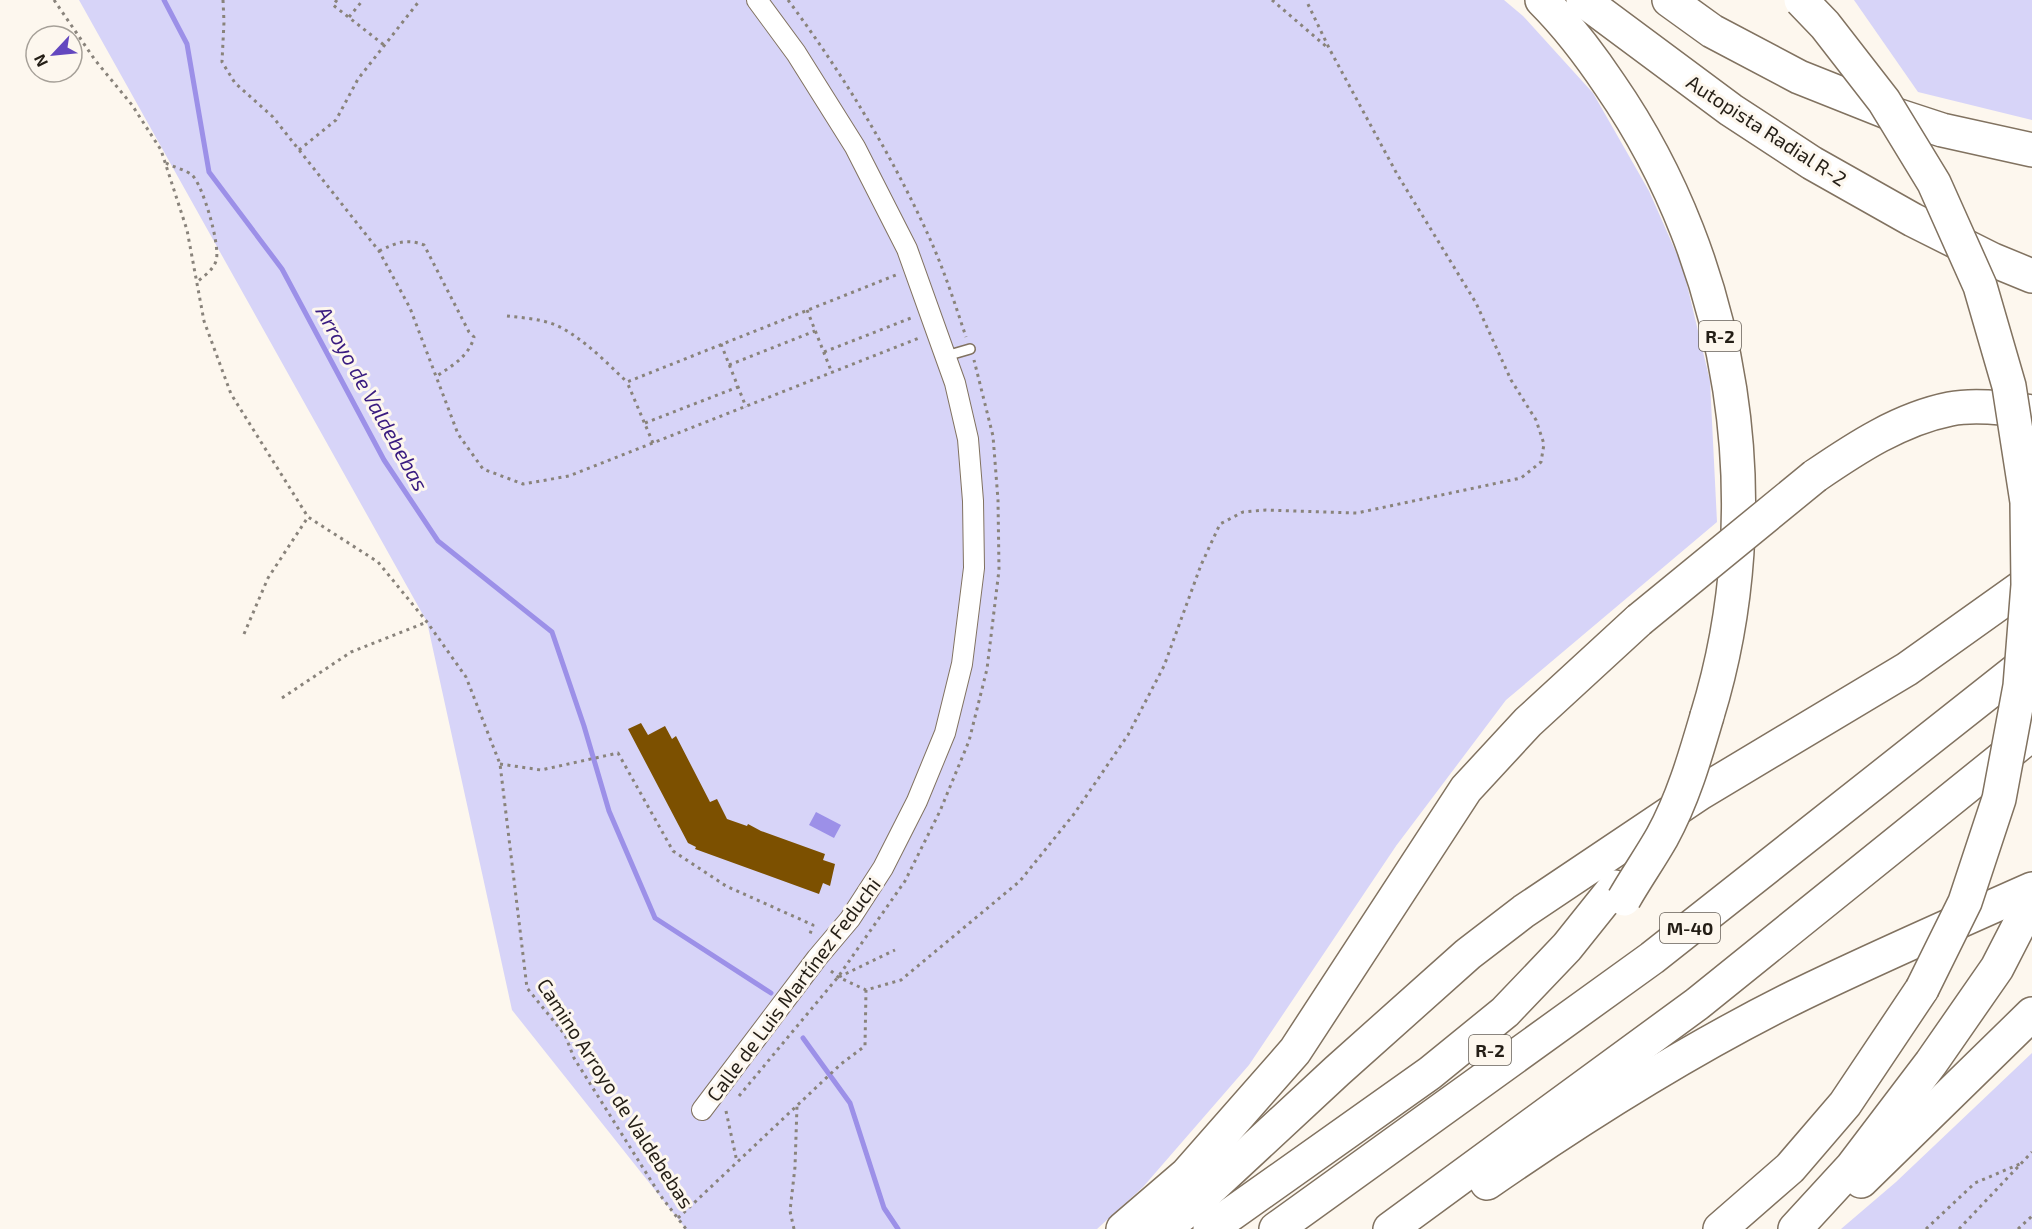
<svg xmlns="http://www.w3.org/2000/svg" width="2032" height="1229" font-family="'Exo 2',sans-serif">
	<style>
		.green { fill: #d7d4f8 }
		.water { fill: #9c90e8 }
		.lines { fill: none; stroke-linecap: round; stroke-linejoin: round }
		.stream { stroke: #9c90e8; stroke-width: 5 }
		.building { fill: #7c5000 }
		.lane-casing { stroke: #817260; stroke-width: 12 }
		.street-casing { stroke: #817260; stroke-width: 22 }
		.highway-casing { stroke: #817260; stroke-width: 36 }
		.path { stroke: #89837b; stroke-width: 3; stroke-dasharray: 3 4.5; stroke-linecap: butt }
		.lane { stroke: #fff; stroke-width: 9 }
		.street { stroke: #fff; stroke-width: 20 }
		.highway { stroke: #fff; stroke-width: 33 }
		.highway-bridge-casing { stroke: #817260; stroke-width: 36; stroke-linecap: butt }
		.highway-bridge { stroke: #fff; stroke-width: 33 }
		.labels { text-anchor: middle; dominant-baseline: central; stroke-width: 6; stroke-linejoin: round; paint-order: stroke }
		.shield { fill: #fdf7ee; stroke: #655f57; stroke-width: 1.5 }
		.shield-label { font-size: 18px; font-weight: bold; fill: #241e16 }
		.street-label { font-size: 20px; fill: #241e16; stroke: #fdf7ee }
		.water-label { font-size: 21px; font-style: italic; fill: #391b80; stroke: #fdf7ee }
	</style>
	<rect width="100%" height="100%" fill="#fdf7ee"/>
	<g class="green">
		<polygon points="79,0 1504,0 1523,16 1593,93 1649,191 1683,268 1710,381 1717,522 1506,700 1396,846 1249,1065 1143,1187 1097,1229 686,1229 512,1010 427,622"/>
		<polygon points="1854,0 2032,0 2032,120 1918,92"/>
		<polygon points="2032,1053 2032,1229 1841,1229 1896,1182"/>
	</g>
	<polygon class="water" points="816,812 841,825 834,838 809,825"/>
	<g class="lines">
		<g class="stream">
			<polyline points="164,0 187,44 209,172 282,269 384,460 438,541 552,632 584,726 609,811 655,918 771,993"/>
			<polyline points="803,1038 850,1103 884,1208 898,1229"/>
		</g>
	</g>
	<polygon class="building" points="641,723 648,735 665,726 672,739 676,736 710,802 717,799 727,819 747,826 748,824 761,831 825,854 823,860 835,864 830,886 823,883 819,894 695,849 696,847 688,843 628,729"/>
	<g class="lines">
		<defs>
			<polyline id="lane" points="946,356 970,349"/>
			<polyline id="street" points="702,1110 817,958 850,919 883,868 917,801 945,733 962,664 974,568 973,501 968,439 955,383 907,249 855,147 796,53 757,0"/>
			<g id="highway">
				<path d="M1542,0C1568,26 1590,55 1610,85C1735,266 1772,505 1707,716"/>
				<polyline points="1583,0 1731,110 1812,163 1913,220 1993,260 2032,276"/>
				<polyline points="1669,0 1712,31 1799,77 1887,112 1942,130 2032,150"/>
				<path d="M1815,476C1856,448 1900,419 1950,409C1975,404 2007,408 2032,412"/>
				<polyline points="1861,1181 2032,1014"/>
				<path d="M1487,1183C1585,1115 1688,1050 1795,997C1873,959 1953,924 2032,889"/>
				<polyline points="1123,1229 1187,1174 1295,1051 1466,789 1528,722 1639,620"/>
				<polyline points="1164,1229 1184,1213 1337,1071 1468,954 1524,911 1700,793 1907,669 2032,580"/>
				<polyline points="1210,1229 1430,1073 1505,1012 1567,947 1615,887"/>
				<polyline points="1276,1229 1652,958 2032,658"/>
				<polyline points="1390,1229 1697,1004 2032,734"/>
				<polyline points="1720,1229 1790,1168 1845,1104 1922,989"/>
				<polyline points="1795,1229 1852,1167 1931,1063 1997,968 2032,900"/>
			</g>
		</defs>
		<use href="#lane" class="lane-casing"/>
		<use href="#street" class="street-casing"/>
		<use href="#highway" class="highway-casing"/>
		<g class="path">
			<polyline points="54,0 95,60 132,105 161,150 187,230 204,321 231,394 308,517 378,562 427,622 466,677 500,764 527,988 565,1035 574,1058 660,1195 686,1229"/>
			<polyline points="223,0 224,22 222,62 235,83 273,117 379,251 410,308 458,434 483,469 523,484 569,476 919,338"/>
			<polyline points="337,0 333,5 384,45"/>
			<path d="M788,0C843,74 892,155 930,239C944,270 955,304 966,337"/>
			<polyline points="1272,0 1328,48"/>
			<polyline points="349,17 363,0"/>
			<polyline points="299,150 336,120 358,79 420,0"/>
			<path d="M166,163C173,167 186,170 192,175C203,185 221,247 216,261C213,270 204,276 197,282"/>
			<path d="M379,251C396,243 406,238 424,245L469,332L474,337C469,356 453,365 437,376"/>
			<polyline points="807,310 832,373"/>
			<path d="M507,316C525,318 545,319 562,328C587,342 607,363 627,382"/>
			<polyline points="721,344 746,407"/>
			<polyline points="824,352 911,318"/>
			<polyline points="729,365 815,331"/>
			<polyline points="645,423 738,387"/>
			<polyline points="653,443 627,382 896,275"/>
			<polyline points="244,634 268,578 308,517"/>
			<polyline points="282,698 351,652 427,622"/>
			<polyline points="500,764 541,770 618,753 673,851 726,886 813,925 809,937"/>
			<polyline points="831,971 838,977 866,990 901,980 1020,881 1074,814 1128,735 1164,666 1201,565 1220,524 1243,512 1266,510 1357,513 1521,478 1541,462 1544,444 1536,420 1511,380 1476,303 1397,174 1330,50 1306,0"/>
			<polyline points="839,977 895,950"/>
			<polyline points="739,1096 838,977 905,881 940,811 969,741 987,669 999,570 998,500 993,436 974,360"/>
			<polyline points="726,1111 737,1162"/>
			<polyline points="678,1218 841,1064 865,1046 866,990"/>
			<polyline points="794,1229 790,1211 795,1167 797,1106"/>
			<polyline points="1926,1229 1975,1183 2022,1163"/>
			<polyline points="1959,1229 2032,1152"/>
			<polyline points="2018,1229 2032,1216"/>
		</g>
		<use href="#lane" class="lane"/>
		<use href="#street" class="street"/>
		<use href="#highway" class="highway"/>
		<defs>
			<g id="highway-bridge">
				<polyline points="1801,0 1825,25 1884,101 1934,183 1980,286 2009,386 2027,502 2028,585 2020,686 1999,799 1965,902 1922,989"/>
				<polyline points="1639,620 1815,476"/>
				<path d="M1624,899C1636,878 1650,858 1662,837C1683,799 1695,757 1707,716"/>
			</g>
		</defs>
		<use href="#highway-bridge" class="highway-bridge-casing"/>
		<use href="#highway-bridge" class="highway-bridge"/>
	</g>
	<g class="labels">
		<g class="shield">
			<rect x="1699" y="321" width="42" height="30" rx="4.5"/>
			<rect x="1660" y="913" width="60" height="30" rx="4.5"/>
			<rect x="1469" y="1035" width="42" height="30" rx="4.5"/>
		</g>
		<g class="shield-label">
			<text x="1720" y="336">R-2</text>
			<text x="1690" y="928">M-40</text>
			<text x="1490" y="1050">R-2</text>
		</g>
		<g class="street-label">
			<text transform="translate(1767 130) rotate(33)">Autopista Radial R-2</text>
			<text transform="translate(793 989) rotate(-53)">Calle de Luis Martínez Feduchi</text>
			<text transform="translate(616 1093) rotate(57)">Camino Arroyo de Valdebebas</text>
		</g>
		<g class="water-label">
			<text transform="translate(373 398) rotate(61)">Arroyo de Valdebebas</text>
		</g>
	</g>
	<g transform="translate(54 54) rotate(244)"><circle r="28" fill="#fdf7ee" stroke="#a6a098" stroke-width="1.5"/>
	<path d="M0-4.5L10 22L0 15L-10 22Z" fill="#6347bf"/>
	<text y="-9" font-size="16" font-weight="bold" text-anchor="middle" fill="#241e16">N</text>
	</g>
</svg>
